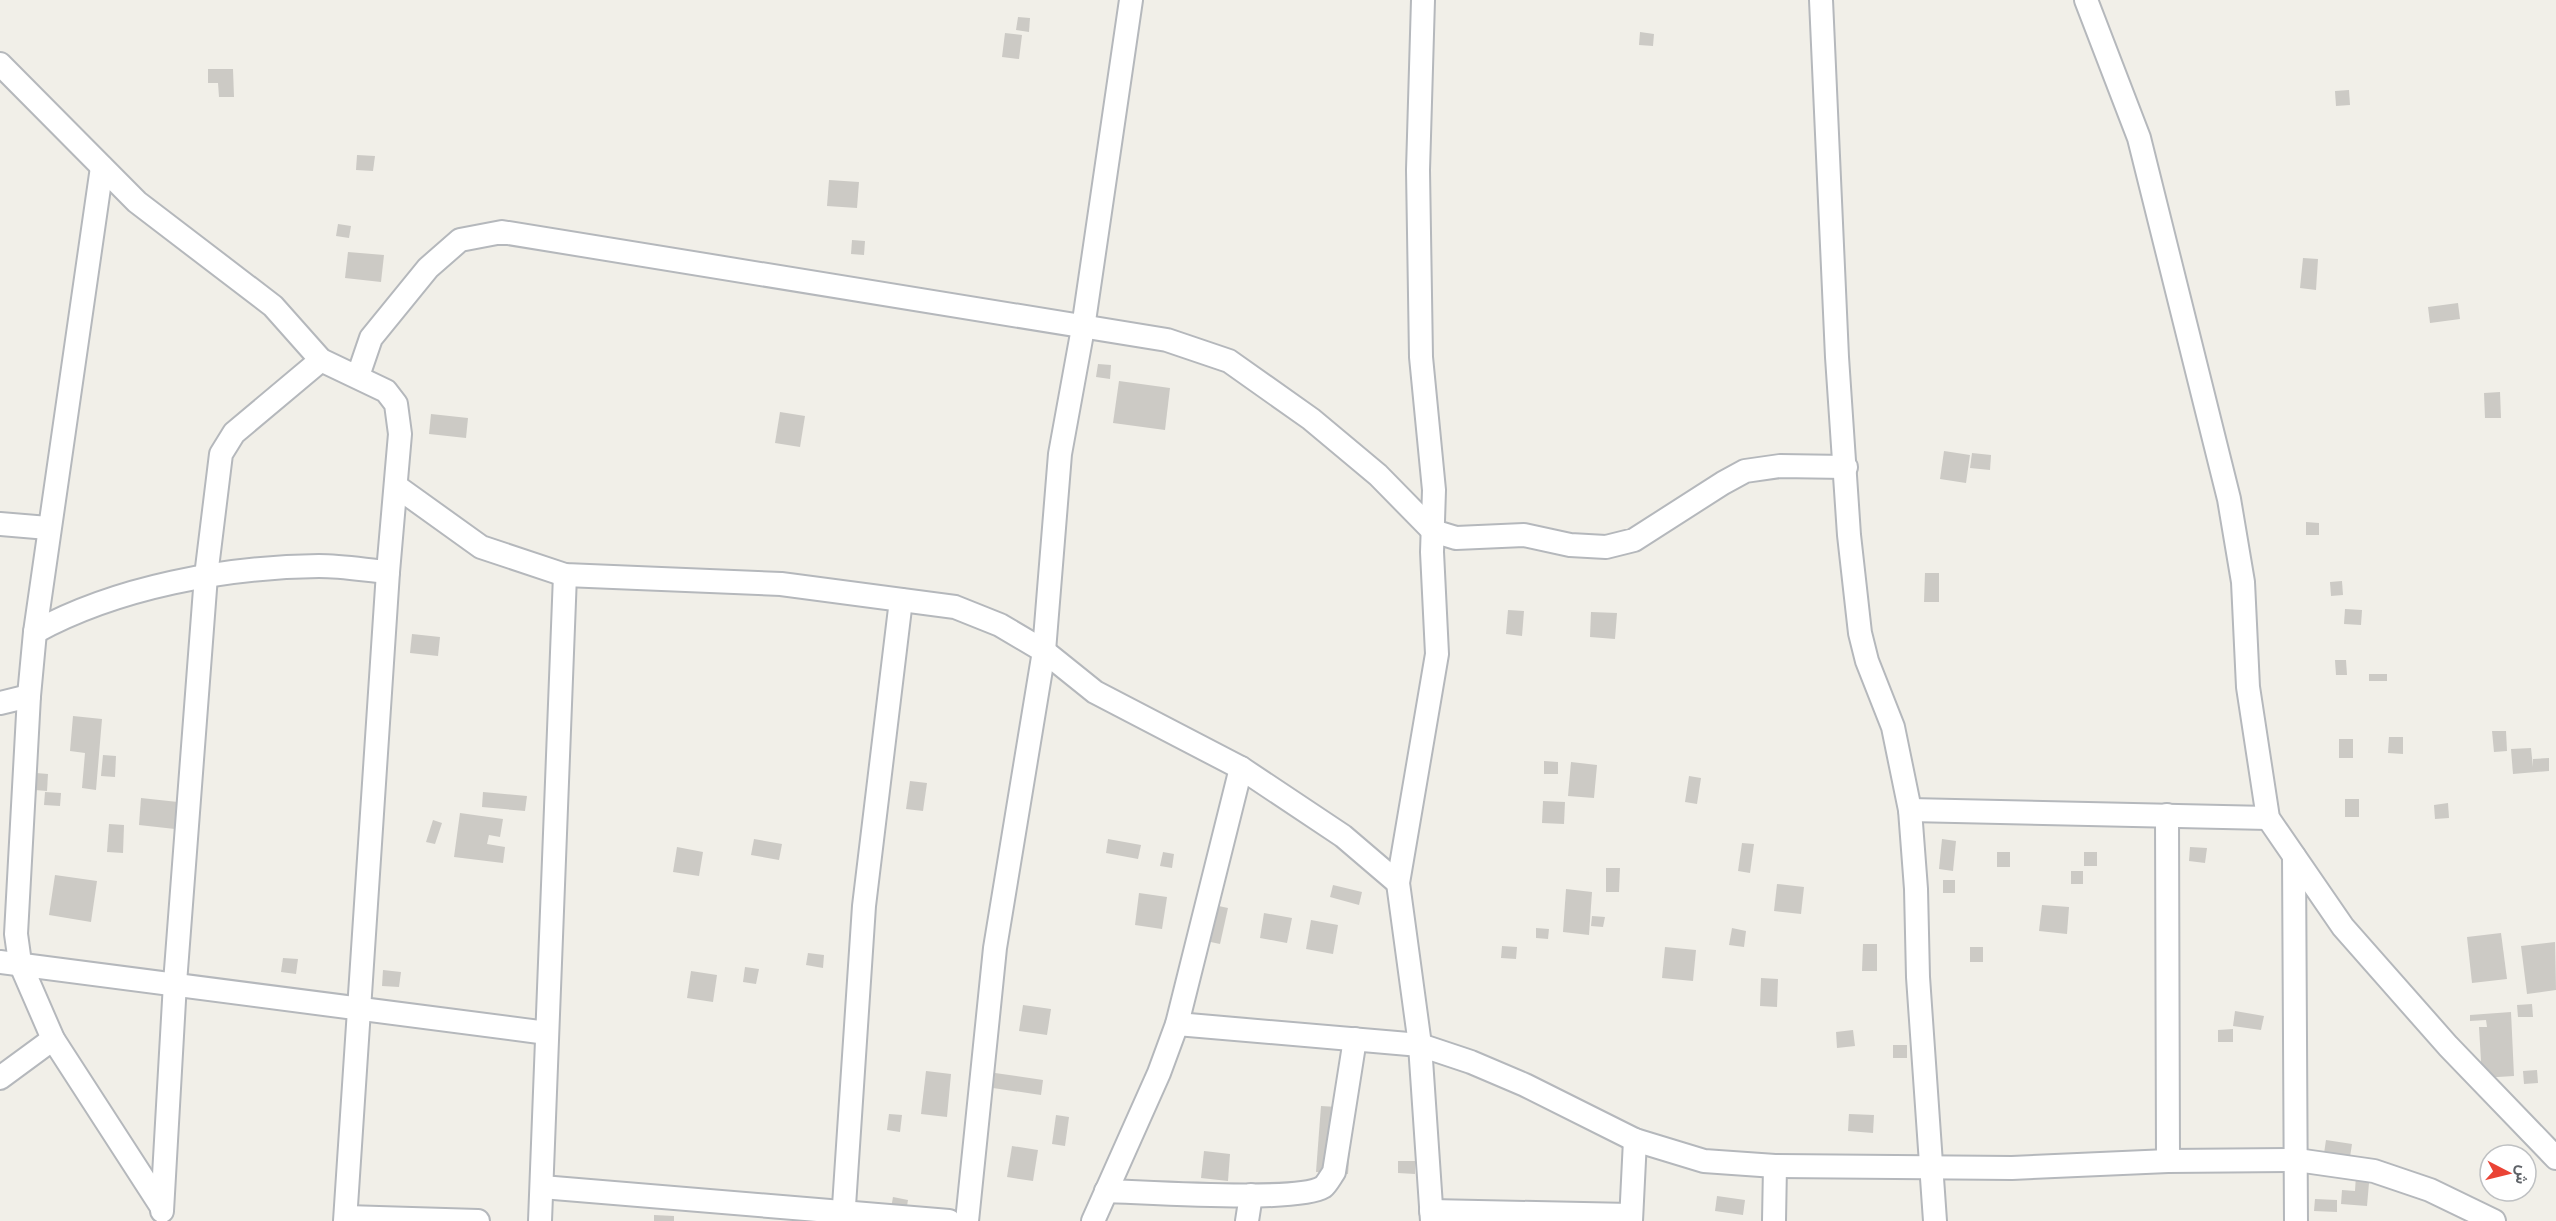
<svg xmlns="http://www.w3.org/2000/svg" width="2556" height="1221" font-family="'Roboto Condensed',Vazirmatn,sans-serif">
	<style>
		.building { fill: #cccac5 }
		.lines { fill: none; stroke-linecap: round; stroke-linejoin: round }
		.minor-casing { stroke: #b5b8bc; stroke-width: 26 }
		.minor { stroke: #fff; stroke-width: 22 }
	</style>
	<rect width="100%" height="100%" fill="#f1efe8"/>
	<g class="building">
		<polygon points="1018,17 1030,18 1029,32 1016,30"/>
		<polygon points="1640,32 1654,34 1653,46 1639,45"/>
		<polygon points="1005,33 1022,35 1019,59 1002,57"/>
		<polygon points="208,69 233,69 234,97 219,97 218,83 208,83"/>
		<polygon points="2349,90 2350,105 2336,106 2335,91"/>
		<polygon points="357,155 375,156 373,171 356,170"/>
		<polygon points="829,180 859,182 857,208 827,206"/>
		<polygon points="338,224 351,226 349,238 336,236"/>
		<polygon points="852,240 865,241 864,255 851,254"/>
		<polygon points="348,252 384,255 381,282 345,278"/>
		<polygon points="2303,258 2318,259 2316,290 2300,288"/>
		<polygon points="2458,303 2460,319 2430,323 2428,307"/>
		<polygon points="1098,364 1111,365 1110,379 1096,377"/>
		<polygon points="1119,381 1170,388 1165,430 1113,423"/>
		<polygon points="2500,392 2501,418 2485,418 2484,393"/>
		<polygon points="780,412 805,416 800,447 775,443"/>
		<polygon points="431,414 468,418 466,438 429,434"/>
		<polygon points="1944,451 1970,455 1966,483 1940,479"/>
		<polygon points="1972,453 1991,455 1990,470 1970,468"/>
		<polygon points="2306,522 2319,523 2319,535 2306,535"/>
		<polygon points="1925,573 1939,573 1939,602 1924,602"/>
		<polygon points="2342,581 2343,595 2331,596 2330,582"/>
		<polygon points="2345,609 2362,610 2361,625 2344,624"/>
		<polygon points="1508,610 1524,611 1522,636 1506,634"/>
		<polygon points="1591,612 1617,613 1615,639 1590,637"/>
		<polygon points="412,634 440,637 438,656 410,653"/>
		<polygon points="2335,660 2346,660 2347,675 2336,675"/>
		<rect x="2369" y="674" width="18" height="7"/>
		<polygon points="73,716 102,719 96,790 82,788 85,753 70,751"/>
		<polygon points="2492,731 2506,731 2507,751 2494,752"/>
		<polygon points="2389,737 2403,737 2403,754 2388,753"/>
		<rect x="2339" y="739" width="14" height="19"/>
		<polygon points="2531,748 2533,767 2533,759 2549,758 2549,771 2513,774 2511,749"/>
		<polygon points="103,755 116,756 115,777 101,776"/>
		<polygon points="1544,761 1558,762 1558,774 1544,774"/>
		<polygon points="1571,762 1597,765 1594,798 1568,796"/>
		<polygon points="36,773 48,774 47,791 35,790"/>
		<polygon points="1689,776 1701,778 1697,804 1685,802"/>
		<polygon points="910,781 927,783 923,811 906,809"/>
		<polygon points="45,792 61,793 60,806 44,805"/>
		<polygon points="483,792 527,796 525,811 482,807"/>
		<polygon points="141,798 178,802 175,829 139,825"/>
		<rect x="2345" y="799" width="14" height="18"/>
		<polygon points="1543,801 1565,802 1564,824 1542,823"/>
		<polygon points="2448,803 2449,818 2435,819 2434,805"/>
		<polygon points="460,813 503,819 500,837 489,835 487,844 505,847 503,863 454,857"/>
		<polygon points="433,820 442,823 435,844 426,842"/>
		<polygon points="109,824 124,825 123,853 107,852"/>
		<polygon points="754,839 782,844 779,860 751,855"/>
		<polygon points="1108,839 1141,845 1138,859 1106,853"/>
		<polygon points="1942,839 1956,841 1953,871 1939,869"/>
		<polygon points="1742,843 1754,844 1750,873 1738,871"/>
		<polygon points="677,847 703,852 699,876 673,872"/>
		<polygon points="2190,847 2207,848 2205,863 2189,861"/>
		<polygon points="1163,852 1174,854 1172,868 1160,866"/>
		<rect x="1997" y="852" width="13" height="15"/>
		<rect x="2084" y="852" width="13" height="14"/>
		<polygon points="1606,868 1620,868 1619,892 1606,892"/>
		<rect x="2071" y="871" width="12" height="13"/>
		<polygon points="55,875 97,881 91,922 49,915"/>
		<rect x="1943" y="880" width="12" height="13"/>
		<polygon points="1777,884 1804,887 1801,914 1774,911"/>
		<polygon points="1333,885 1362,892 1359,905 1330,897"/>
		<polygon points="1566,889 1592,892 1589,935 1563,932"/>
		<polygon points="1139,893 1167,897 1162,929 1135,925"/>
		<polygon points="1214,905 1228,908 1220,944 1206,941"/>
		<polygon points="2042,905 2069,907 2067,934 2039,931"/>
		<polygon points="1264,913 1292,918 1287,943 1260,938"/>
		<polygon points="1592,916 1605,917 1603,927 1591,926"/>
		<polygon points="1311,920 1338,925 1333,954 1306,949"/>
		<polygon points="1536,928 1549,929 1548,939 1536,938"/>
		<polygon points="1732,928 1746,931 1744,947 1729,945"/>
		<polygon points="2501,933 2507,979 2472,983 2467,937"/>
		<polygon points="2555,942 2556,990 2527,994 2521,946"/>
		<polygon points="1863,944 1877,944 1877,971 1862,971"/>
		<polygon points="1502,946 1517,947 1516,959 1501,958"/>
		<polygon points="1665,947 1696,950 1693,981 1662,978"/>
		<rect x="1970" y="947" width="13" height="15"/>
		<polygon points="808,953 824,955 823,968 806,965"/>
		<polygon points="283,958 298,959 296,974 281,972"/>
		<polygon points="745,967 759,969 756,984 743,982"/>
		<polygon points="383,970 401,972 399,987 382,986"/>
		<polygon points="691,971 717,975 713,1002 687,998"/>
		<polygon points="1761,978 1778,979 1777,1007 1760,1006"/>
		<polygon points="2532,1004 2533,1017 2518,1017 2517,1005"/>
		<polygon points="1023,1005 1051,1009 1047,1035 1019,1031"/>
		<polygon points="2235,1011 2264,1016 2261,1030 2233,1026"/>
		<polygon points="2511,1012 2514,1076 2482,1078 2479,1027 2487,1027 2486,1020 2470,1021 2470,1015"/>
		<polygon points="2233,1029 2233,1042 2218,1042 2218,1030"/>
		<polygon points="1853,1030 1855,1046 1837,1048 1836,1032"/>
		<rect x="1893" y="1045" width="14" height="13"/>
		<polygon points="2537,1070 2538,1083 2524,1084 2523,1071"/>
		<polygon points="926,1071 951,1074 947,1117 921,1114"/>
		<polygon points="995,1073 1043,1080 1041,1095 993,1088"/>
		<polygon points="1321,1106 1353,1108 1348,1174 1316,1172"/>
		<polygon points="889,1114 902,1115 900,1132 887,1130"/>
		<polygon points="1849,1114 1874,1115 1873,1133 1848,1131"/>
		<polygon points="1056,1115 1069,1117 1065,1146 1052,1144"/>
		<polygon points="2326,1140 2352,1144 2350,1157 2322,1167"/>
		<polygon points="1012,1146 1038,1150 1033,1181 1007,1177"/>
		<polygon points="1204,1151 1230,1154 1228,1181 1201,1178"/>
		<polygon points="2357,1159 2371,1160 2367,1206 2341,1204 2342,1190 2355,1191"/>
		<polygon points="1398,1161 1415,1161 1415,1174 1398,1173"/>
		<polygon points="1717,1196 1745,1200 1743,1215 1715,1211"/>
		<polygon points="893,1197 908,1200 905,1217 890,1214"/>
		<polygon points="2315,1199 2337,1200 2337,1212 2314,1211"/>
		<polygon points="654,1215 674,1216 674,1221 654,1221"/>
	</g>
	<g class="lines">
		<defs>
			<g id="minor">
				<polyline points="1423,0 1418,170 1421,357 1434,490 1432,552 1437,654 1398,883 1420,1045 1432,1221"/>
				<polyline points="1821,0 1837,357 1849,535 1860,633 1867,661 1893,727 1910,810 1916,889 1918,977 1935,1221"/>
				<polyline points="2086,0 2139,138 2229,499 2243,582 2248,687 2268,818 2343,927 2448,1046 2556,1158"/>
				<polyline points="0,64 137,202 273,306 321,360 386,391 396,404 400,434 388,572 345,1221"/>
				<polyline points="102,167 35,632 29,696 16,934 20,963 53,1039 161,1206"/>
				<polyline points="358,376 371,338 428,268 460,240 502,232 1167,340 1229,361 1311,419 1378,475 1433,531 1456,538 1524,535 1570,545 1606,547 1634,540 1723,483 1745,471 1780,466 1846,467"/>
				<polyline points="396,486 481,547 565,575 781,584 955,607 1000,625 1044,651 1095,692 1241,768 1343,836 1398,883"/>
				<polyline points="0,524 48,528"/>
				<path d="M35,632C117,587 226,567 319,566C342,566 365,570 388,572"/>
				<polyline points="0,703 29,696"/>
				<polyline points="1910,810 2268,818"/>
				<polyline points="2167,815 2168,1161"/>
				<polyline points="2294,856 2296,1221"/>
				<polyline points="0,962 547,1033"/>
				<polyline points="1177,1024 1420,1045 1471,1062 1525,1085 1635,1140 1704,1161 1775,1166 2012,1168 2168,1161 2297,1160 2374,1171 2430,1190 2494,1221"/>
				<polyline points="0,1078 53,1039"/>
				<polyline points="542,1187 949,1221"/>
				<path d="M1106,1191C1145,1192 1297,1203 1323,1187C1327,1184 1331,1176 1334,1172L1355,1039"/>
				<polyline points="162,1211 175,983 206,576 221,454 234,433 321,360"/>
				<polyline points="1431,1211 1631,1215"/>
				<polyline points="346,1217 478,1221"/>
				<polyline points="540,1221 565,575"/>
				<polyline points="843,1221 864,906 901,600"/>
				<polyline points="967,1221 995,948 1044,651 1060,454 1083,328 1131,0"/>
				<polyline points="1093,1221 1159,1073 1177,1024 1241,768"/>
				<polyline points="1247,1221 1251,1195"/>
				<polyline points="1631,1221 1635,1140"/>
				<polyline points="1774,1221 1775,1166"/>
			</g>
		</defs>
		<use href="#minor" class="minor-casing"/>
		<use href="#minor" class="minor"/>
	</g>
	<g transform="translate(2508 1173) rotate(97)"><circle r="28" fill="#ffffff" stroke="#bfc1c3" stroke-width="1.5"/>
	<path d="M0-4.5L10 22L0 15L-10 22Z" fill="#ea4335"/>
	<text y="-9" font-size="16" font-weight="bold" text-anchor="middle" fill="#5f6368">ش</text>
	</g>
</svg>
